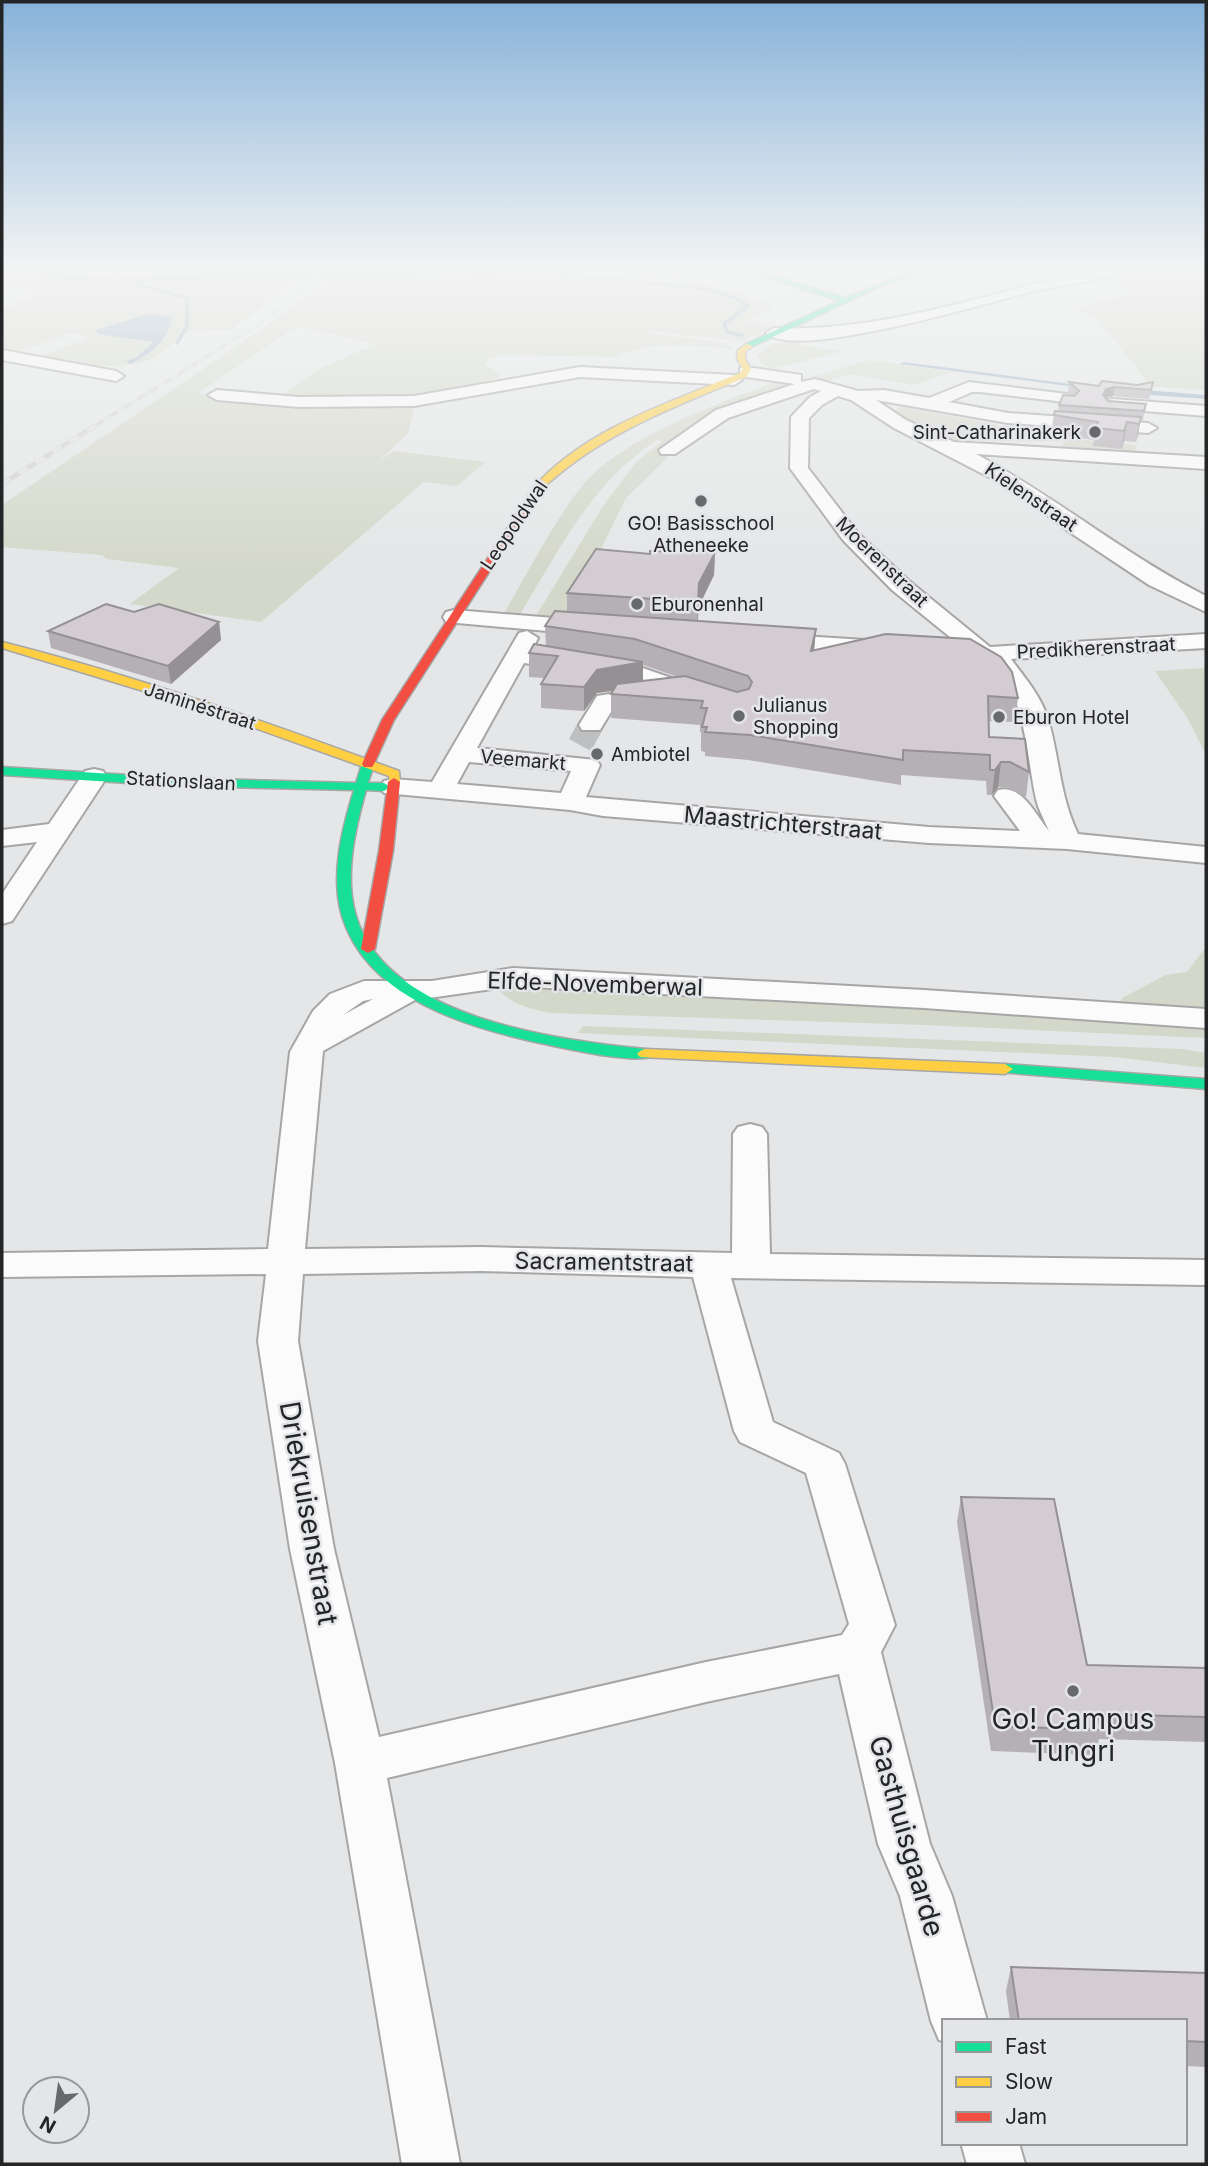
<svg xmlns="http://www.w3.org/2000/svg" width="1208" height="2166" font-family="Inter,sans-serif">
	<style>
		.green { fill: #d4d8ca }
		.water { fill: #97afc3 }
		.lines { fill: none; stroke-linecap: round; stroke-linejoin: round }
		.stream { stroke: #97afc3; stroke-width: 3.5 }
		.river { fill: #97afc3; fill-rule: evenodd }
		.street-tunnel { stroke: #bebfc0; stroke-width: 25; stroke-dasharray: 25 13; stroke-linecap: butt }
		.street-casing { stroke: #a6a6a7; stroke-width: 4 }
		.fast-casing { stroke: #a6a6a7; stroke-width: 3 }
		.slow-casing { stroke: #a6a6a7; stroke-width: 3 }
		.jam-casing { stroke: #a6a6a7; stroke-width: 3 }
		.street { fill: #fbfbfb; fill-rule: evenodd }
		.fast { fill: #16e098; fill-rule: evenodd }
		.slow { fill: #ffcf43; fill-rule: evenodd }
		.jam { fill: #f24e42; fill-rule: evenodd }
		.rail-far1-casing { stroke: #d2d2d3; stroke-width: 3.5 }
		.rail-casing { stroke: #d2d2d3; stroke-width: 5 }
		.rail-far1 { stroke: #e4e5e8; stroke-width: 2.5; stroke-dasharray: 8; stroke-linecap: butt }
		.rail { stroke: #e4e5e8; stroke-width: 3.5; stroke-dasharray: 10; stroke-linecap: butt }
		.wall { fill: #b5b0b5; fill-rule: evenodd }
		.shaded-wall { fill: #949093 }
		.building { fill: #d3cdd2; stroke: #949093; stroke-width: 2 }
		.poi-dot { fill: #68696a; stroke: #e4e5e8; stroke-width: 2.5 }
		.labels { text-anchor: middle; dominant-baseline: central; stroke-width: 5; stroke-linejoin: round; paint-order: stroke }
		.far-poi-label { font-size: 19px; fill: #242526; stroke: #e4e5e8; text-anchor: start }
		.far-street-label { font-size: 19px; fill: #242526; stroke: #e4e5e8 }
		.street-label { font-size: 23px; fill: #242526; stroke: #e4e5e8 }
		.near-street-label { font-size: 28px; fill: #242526; stroke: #e4e5e8 }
		.near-poi-label { font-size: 28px; fill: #242526; stroke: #e4e5e8 }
	</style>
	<rect width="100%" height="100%" fill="#e5e6e7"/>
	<g class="green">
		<polygon points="2,266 44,266 42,277 125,283 305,274 231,330 189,331 156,357 138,364 92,367 35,358 90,338 72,333 12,354 2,352 2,309 43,292 10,288 2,291"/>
		<polygon points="67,266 312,266 309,269 109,279 67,275"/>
		<polygon points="343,266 488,268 495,271 341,271"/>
		<polygon points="1145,266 1206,266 1206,390 1146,386 1145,379 1096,316 1071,309 1130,294 1109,273"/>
		<path d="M541,271L624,279L669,277L724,287L768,304L771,310L746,321L776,326L741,342L652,331L648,333L725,343L734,349C694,346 653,339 616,357L501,355L489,358L485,364L500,375L498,378L423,397L277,398L319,369L376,344L299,327L287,333L198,393L219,397L410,403L414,410L408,433L376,464L393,451L485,462L457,486L424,482L261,622L130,604L179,568L107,559L102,555L2,547V505L259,331L338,274L434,277Z"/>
		<polygon points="798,341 798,345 844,351 772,369 763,364 757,356 772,344"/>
		<polygon points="870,360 953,372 914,385 852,374 828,381 810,377"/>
		<path d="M782,380L798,385L729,407L700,421L659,452L668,457L626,498L566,620L536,616L603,506L637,461L663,441L657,440C590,484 560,549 519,616L503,615C527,575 561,506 592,475C635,433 725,400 782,380Z"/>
		<polygon points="901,407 999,425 989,434 981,433 974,444 950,441 891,413"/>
		<polygon points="1065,438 1135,445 1138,456 1061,451"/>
		<polygon points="1206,668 1206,755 1188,719 1155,671"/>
		<polygon points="1206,947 1206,1016 1119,1010 1122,998 1166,975 1187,972"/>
		<path d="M494,985L862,999L1206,1024V1038L925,1025L552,1013C528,1009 510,1004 494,985Z"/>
		<polygon points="584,1026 1181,1049 1206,1053 1206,1068 1114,1057 577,1033"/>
	</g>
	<g class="water">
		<polygon points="44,266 67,266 67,275 110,279 309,269 305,274 125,283 42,278"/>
		<polygon points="571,266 497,276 338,274 341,271 446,273"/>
		<path d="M147,314L172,316C167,343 153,351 131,364L126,361L136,358L153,342L98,334L96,330Z"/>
		<polygon points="904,362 1071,384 1206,395 1206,399 1122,393 899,364"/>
	</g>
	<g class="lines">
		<g class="stream">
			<polyline points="517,271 702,288 736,298 748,306 724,324 727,332 742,335"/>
			<polyline points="125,281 187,298 187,326 177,343"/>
		</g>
		<polygon class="river" points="241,268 406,268 417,274 406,280 234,278 230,274"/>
		<polyline class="street-tunnel" points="580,745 591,725"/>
		<defs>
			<g id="street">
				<path d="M1107,266H1136C1123,277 1058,286 1038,290C995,300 795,362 766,333L774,328C886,333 998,290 1107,266Z"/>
				<polygon points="2,350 116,371 124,376 116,381 2,360"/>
				<polygon points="580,367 734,375 742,380 734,385 580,377 414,406 299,407 217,400 208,395 217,390 299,397 414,396"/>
				<path d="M746,367L801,375V382L815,379L858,391L884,390L929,398L969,382L1067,394L1076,399L1073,403L980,392H972L949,402L1008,413L1148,423L1157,428L1148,433L1008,423L876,400L906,420L954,442L1206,457V469L976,454C1056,497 1125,555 1206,596V612L1149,585L1068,531L1016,491L894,428L851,400L838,396L822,405L809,418L808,468L857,532L908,580L990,647L1206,634V648L1011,659C1025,678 1041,696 1048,719C1060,759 1059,794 1078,834L1206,847V863L1067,849L929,843L603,816L570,810L384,793L380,787L384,781L393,779L432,782L519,633L527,631L538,638L532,650L634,665L706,690L709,695L706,700L697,702L665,692L664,699L614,707L600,730H582L579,725L597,696L653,687L630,678L524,663L477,748L596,760L600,765L586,797L929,827L1020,831L994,796L998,790C1022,784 1035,814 1049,831C1045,822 1041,814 1038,806C1026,768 1028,673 979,661C967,658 953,660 941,657L937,652L941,647L961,646L892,590L843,540L790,468L791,417L810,397L821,391L814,389L728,418L675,454H661L659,450L716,410L795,384L740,376V368ZM469,762L571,771L561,793L457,784Z"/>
				<polygon points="1113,399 1206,406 1206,416 1107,408 1104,404 1107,400"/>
				<polygon points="454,610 592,621 603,628 592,635 446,622 443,617 446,612"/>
				<polygon points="771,634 881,641 889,643 893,648 889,653 881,655 763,646 760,641"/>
				<polygon points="94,769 103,771 107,777 12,921 2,924 2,894 37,842 2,846 2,830 49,824 85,771"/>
				<path d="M513,968L924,990L1206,1009V1028L924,1008L513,986L415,1000L323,1051L305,1249L481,1247L732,1253L733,1134L738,1127L750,1124L762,1127L767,1134L770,1254L1206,1260V1285L731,1278L773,1422L839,1453L845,1464L895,1625L881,1652L930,1844L952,1896L987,2021H944V2042L939,2040L931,2021L900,1896L878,1844L839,1674L706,1702L387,1778L460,2164H402L335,1763L290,1549L258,1341L266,1274L2,1277V1253L268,1249L290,1052L313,1011L330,994L364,981H432ZM373,999L343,1015L363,1001ZM481,1271L693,1277L734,1431L740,1442L806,1473L849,1624L842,1635L706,1662L379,1737L334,1549L298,1341L303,1274Z"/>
				<polygon points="961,2143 1019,2143 1025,2164 967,2164"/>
			</g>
			<g id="fast">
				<polygon points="733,266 744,266 845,298 924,266 934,266 881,286 749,348 746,344 839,301"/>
				<path d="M368,760L374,764L368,783H384L390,787L384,791L366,790C355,829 344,876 356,916C387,1018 555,1040 645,1049L650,1051L653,1054L650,1057C627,1063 565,1048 540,1043C466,1027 367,998 342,916C330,876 342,829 354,790L176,786L2,775V767L176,778L356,783L362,764Z"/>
				<polygon points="1005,1064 1206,1079 1206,1089 999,1072 997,1069"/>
			</g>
			<g id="slow">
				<path d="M746,344L753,346L746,351L745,359L751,369L746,377C672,408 600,434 541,490L533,488C586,428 669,403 740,373L743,369L737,359L738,350Z"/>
				<path d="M2,642C137,676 269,723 399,771L400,782L394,786L390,785L389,776L196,707L2,648Z"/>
				<polygon points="645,1049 1005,1064 1013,1069 1005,1074 640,1057 637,1054 640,1051"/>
			</g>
			<g id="jam">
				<polygon points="535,486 543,488 394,720 374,764 372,767 364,767 362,764 382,720"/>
				<polygon points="394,778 400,782 393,851 375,949 368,953 361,949 379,851 388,782"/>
			</g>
		</defs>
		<use href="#street" class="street-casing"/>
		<use href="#fast" class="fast-casing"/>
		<use href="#slow" class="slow-casing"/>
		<use href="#jam" class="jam-casing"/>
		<use href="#street" class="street"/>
		<use href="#fast" class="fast"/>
		<use href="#slow" class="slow"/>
		<use href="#jam" class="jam"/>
		<defs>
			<polyline id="rail-far1" points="90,429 256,326 330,266"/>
			<polyline id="rail" points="2,484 93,427"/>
		</defs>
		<use href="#rail-far1" class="rail-far1-casing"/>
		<use href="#rail" class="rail-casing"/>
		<use href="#rail-far1" class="rail-far1"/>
		<use href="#rail" class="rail"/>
	</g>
	<g class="wall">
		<polygon points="1069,382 1099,386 1137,385 1153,382 1149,399 1113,396 1106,398 1108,401 1146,404 1143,420 1141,420 1136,442 1124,441 1122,449 1093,446 1094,440 1051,434 1054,415 1058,411 1059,405 1074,396 1068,392"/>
		<path d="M715,553L714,575L699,606L698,621L816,629L814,650L1018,698L1015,722L989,721V737L1029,772L1026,797L1006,787H998L992,795H987L986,781L901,775V785L748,760L705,756V752L701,751V732H700V725L611,718V694L613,691L597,693L584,711L541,708V684L544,678L529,677V653L546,646L545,626L567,612V593L650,554ZM643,665L678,677L643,681Z"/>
		<polygon points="134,612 219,622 221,640 171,684 51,648 48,631"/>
		<polygon points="961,1497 1087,1665 1206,1668 1206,1742 1099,1739 1095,1755 991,1751 957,1522"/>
		<polygon points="1011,1967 1206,1973 1206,2067 1185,2066 1185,2021 1010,2021 1006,1991"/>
	</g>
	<g class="shaded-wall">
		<polygon points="1114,387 1113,396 1105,398 1103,395 1106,389"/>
		<polygon points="1141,417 1138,435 1136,442 1139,424"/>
		<polygon points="1127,422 1124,441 1122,449 1124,431"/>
		<polygon points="715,553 714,575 699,606 697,624 699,583"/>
		<polygon points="219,622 221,640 171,684 168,666"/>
		<polygon points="816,629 814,652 811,651"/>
		<polygon points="643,662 643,686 597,693 584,711 584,687 597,670"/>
		<polygon points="1001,762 998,787 992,795 995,770"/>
	</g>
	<g class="building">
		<polygon points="1102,381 1137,385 1153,382 1151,390 1114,387 1106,389 1103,395 1108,401 1146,404 1144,411 1059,405 1063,395 1074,396 1079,391 1069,382 1099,386"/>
		<polygon points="1055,411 1141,417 1139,424 1127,422 1124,431 1096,428 1098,422 1054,415"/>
		<polygon points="596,549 650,554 650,551 715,553 699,583 698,602 567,593"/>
		<polygon points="106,604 134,612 159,604 219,622 168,666 48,631"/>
		<polygon points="555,611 816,629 811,651 886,634 970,639 1001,657 1012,672 1018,698 988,696 989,737 1025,739 1029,772 1010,762 1001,762 995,770 990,770 990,755 903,750 903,760 750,735 705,732 707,727 702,727 707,708 701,708 703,701 611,694 617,684 685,676 737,692 749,689 752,682 748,676 635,639 545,626"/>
		<polygon points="534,644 643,662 597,670 584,687 541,684 558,656 529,653"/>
		<polygon points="961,1497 1054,1499 1087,1665 1206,1668 1206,1717 1098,1714 1101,1730 995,1726"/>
		<polygon points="1011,1967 1206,1973 1206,2042 1185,2041 1185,2021 1019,2021"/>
	</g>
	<linearGradient id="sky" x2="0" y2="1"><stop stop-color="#87b2d9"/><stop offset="0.47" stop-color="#f3f4f4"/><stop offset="1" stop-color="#f3f4f4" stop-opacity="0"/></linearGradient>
	<rect width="1208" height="570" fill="url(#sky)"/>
	<g class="poi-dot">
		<circle cx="1095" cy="432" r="7"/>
		<circle cx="701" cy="501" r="7"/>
		<circle cx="637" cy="604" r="7"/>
		<circle cx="739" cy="716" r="7"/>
		<circle cx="999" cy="717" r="7"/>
		<circle cx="597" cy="754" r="7"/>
		<circle cx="1073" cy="1691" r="7"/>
	</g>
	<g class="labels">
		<g class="far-poi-label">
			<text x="1081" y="432" text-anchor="end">Sint-Catharinakerk</text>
			<text x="701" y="523" text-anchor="middle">GO! Basisschool<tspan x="701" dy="22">Atheneeke</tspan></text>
			<text x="651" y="604">Eburonenhal</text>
			<text x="753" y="705">Julianus<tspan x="753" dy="22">Shopping</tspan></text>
			<text x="1013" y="717">Eburon Hotel</text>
			<text x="611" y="754">Ambiotel</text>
		</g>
		<g class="far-street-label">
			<text transform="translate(1031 497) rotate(34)">Kielenstraat</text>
			<text transform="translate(514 525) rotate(-56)">Leopoldwal</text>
			<text transform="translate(882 562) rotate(44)">Moerenstraat</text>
			<text transform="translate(1096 648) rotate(-3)">Predikherenstraat</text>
			<text transform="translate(200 706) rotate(18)">Jaminéstraat</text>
			<text transform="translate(523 760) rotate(5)">Veemarkt</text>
			<text transform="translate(181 781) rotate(3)">Stationslaan</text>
		</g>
		<g class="street-label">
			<text transform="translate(783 823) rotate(5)">Maastrichterstraat</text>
			<text transform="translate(595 984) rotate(2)">Elfde-Novemberwal</text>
			<text transform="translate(604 1262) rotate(1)">Sacramentstraat</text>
		</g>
		<g class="near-street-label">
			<text transform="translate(309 1513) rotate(80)">Driekruisenstraat</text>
			<text transform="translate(907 1836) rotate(74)">Gasthuisgaarde</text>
		</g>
		<g class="near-poi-label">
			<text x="1073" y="1719">Go! Campus<tspan x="1073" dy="32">Tungri</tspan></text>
		</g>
	</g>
	<rect width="1208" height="2166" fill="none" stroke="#242526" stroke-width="7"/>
	<rect x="942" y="2019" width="245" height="126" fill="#e4e5e8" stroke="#97989a" stroke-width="2"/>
	<rect x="956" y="2042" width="35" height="10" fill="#16e098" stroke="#97989a" stroke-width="2"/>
	<text x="1005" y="2054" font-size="21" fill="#242526">Fast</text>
	<rect x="956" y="2077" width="35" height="10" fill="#ffcf43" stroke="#97989a" stroke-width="2"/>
	<text x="1005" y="2089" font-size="21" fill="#242526">Slow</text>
	<rect x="956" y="2112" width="35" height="10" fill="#f24e42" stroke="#97989a" stroke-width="2"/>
	<text x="1005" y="2124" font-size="21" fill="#242526">Jam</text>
	<g transform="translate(56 2110) rotate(209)"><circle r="33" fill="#e4e5e8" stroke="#97989a" stroke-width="2"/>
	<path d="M0-5L12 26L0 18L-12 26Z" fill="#68696a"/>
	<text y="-10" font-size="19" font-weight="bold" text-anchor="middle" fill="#242526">N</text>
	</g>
</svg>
